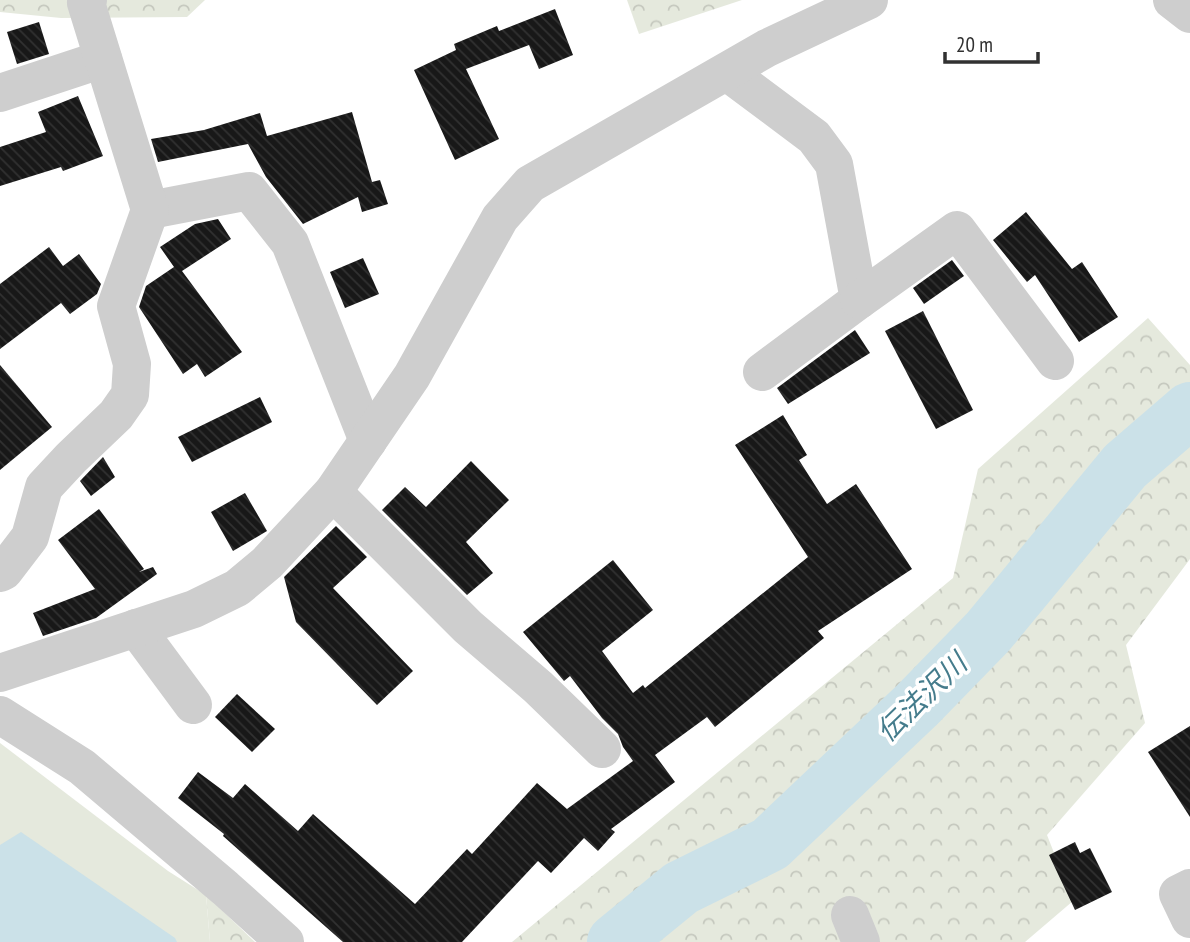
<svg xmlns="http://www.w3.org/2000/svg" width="1190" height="942" font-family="'PT Sans Narrow','Noto Sans JP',sans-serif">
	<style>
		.green { fill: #e5e9dd }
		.forest { fill: url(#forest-crowns) }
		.water { fill: #cbe1e8 }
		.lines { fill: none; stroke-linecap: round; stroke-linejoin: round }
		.river { stroke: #cbe1e8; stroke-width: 56 }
		.building { fill: url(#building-back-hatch) }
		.minor { stroke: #cecece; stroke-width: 38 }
		.labels { text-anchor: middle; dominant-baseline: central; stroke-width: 7; stroke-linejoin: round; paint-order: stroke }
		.water-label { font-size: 28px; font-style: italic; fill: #457c8c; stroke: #fff }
	</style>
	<defs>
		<pattern id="forest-crowns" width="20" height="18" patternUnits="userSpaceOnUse" patternTransform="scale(1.75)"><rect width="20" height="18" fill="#e5e9dd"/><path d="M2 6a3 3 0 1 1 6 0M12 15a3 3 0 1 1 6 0" fill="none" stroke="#c5c8be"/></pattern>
		<pattern id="building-back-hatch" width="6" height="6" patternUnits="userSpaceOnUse" patternTransform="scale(1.75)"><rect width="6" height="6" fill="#181818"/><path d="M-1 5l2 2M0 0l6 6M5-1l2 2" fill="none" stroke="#313131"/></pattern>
	</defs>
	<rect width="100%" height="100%" fill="#fff"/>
	<polygon class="green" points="0,743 168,871 206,895 210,942 0,942"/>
	<g class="forest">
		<polygon points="0,0 205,0 187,17 61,18 0,12"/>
		<polygon points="627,0 742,0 639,34"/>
		<polygon points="1148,318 1190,365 1190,559 1126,645 1145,723 1047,835 1073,901 1025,942 512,942 953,578 978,469"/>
		<polygon points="206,895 255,942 210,942"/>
	</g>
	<polygon class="water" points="21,832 175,938 177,942 0,942 0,845"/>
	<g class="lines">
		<polyline class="river" points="615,942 681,888 770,844 917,705 988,632 1125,466 1190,410"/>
	</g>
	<g class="building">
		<polygon points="555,9 573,55 539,69 529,45 466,69 499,139 455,160 414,70 456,50 454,44 497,26 499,31"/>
		<polygon points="39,22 49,54 17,64 7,32"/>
		<polygon points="78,96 103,156 63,171 61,167 0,186 0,147 46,132 38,112"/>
		<polygon points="352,112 372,182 380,180 388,204 362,212 358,197 303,224 266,177 248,144 158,162 151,139 204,130 260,113 267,136"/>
		<polygon points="1026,212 1072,269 1082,262 1118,317 1079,342 1035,275 1027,282 993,240"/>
		<polygon points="218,219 231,239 182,271 242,352 205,377 197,364 183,374 139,307 146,286 174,267 160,247 195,224"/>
		<polygon points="49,247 63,266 79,254 101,284 97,294 70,314 61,303 0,349 0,284"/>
		<polygon points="363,258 379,294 345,308 330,272"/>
		<polygon points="952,260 964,276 924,304 913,288"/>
		<polygon points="923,311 973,410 936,429 885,331"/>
		<polygon points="855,330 870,353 788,404 777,388"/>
		<polygon points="0,365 52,427 0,470"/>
		<polygon points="260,397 272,422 192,462 178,437"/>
		<polygon points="783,415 807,455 799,460 827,504 856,484 912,569 818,631 824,638 715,727 707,717 655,755 675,782 611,829 615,832 598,851 584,838 551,873 538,861 462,942 343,942 223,836 224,834 178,798 198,772 233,798 245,784 298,831 313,814 415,904 467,849 472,854 537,783 567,809 633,761 623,747 618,734 602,718 570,676 564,681 523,632 613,560 653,610 602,651 633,693 643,685 645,688 808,557 735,445"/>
		<polygon points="103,457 115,477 91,496 80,481"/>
		<polygon points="471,461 509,500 466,542 493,573 467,595 382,510 405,487 426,507"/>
		<polygon points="245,493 267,531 233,551 211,512"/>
		<polygon points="99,509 144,569 139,572 153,567 157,574 96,618 43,636 33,613 95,589 58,540"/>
		<polygon points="336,526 367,557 333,588 413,671 377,705 296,622 284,577"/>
		<polygon points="237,694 275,729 252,752 215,717"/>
		<polygon points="1190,726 1190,817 1148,752"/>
		<polygon points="1075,842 1080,853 1090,848 1112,892 1075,910 1049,855"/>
	</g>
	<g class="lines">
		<g class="minor">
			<polyline points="1172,0 1190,14"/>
			<polyline points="727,72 814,137 834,164 859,300 762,372"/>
			<polyline points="0,93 103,59"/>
			<polyline points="150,210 249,191 290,243 368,441"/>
			<polyline points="859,300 957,230 1055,361"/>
			<polyline points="333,492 468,627 538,687 602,749"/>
			<polyline points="0,573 4,571 30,537 44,487 71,458 116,415 130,395 132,364 116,306 150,210 86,3 88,0"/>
			<polyline points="136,628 193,705"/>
			<polyline points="0,673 194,609 237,588 267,563 333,492 412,376 500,218 530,184 767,48 869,0"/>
			<polyline points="0,715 82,767 225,888 285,942"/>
			<polyline points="1190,888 1178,894 1190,919"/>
			<polyline points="850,915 861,942"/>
		</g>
	</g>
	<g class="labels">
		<g class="water-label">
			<text transform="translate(921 697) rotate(-44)">伝法沢川</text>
		</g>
	</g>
	<path d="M945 52v10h93v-10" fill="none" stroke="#313131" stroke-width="3.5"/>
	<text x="956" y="52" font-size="21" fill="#313131" stroke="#ffffff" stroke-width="5" paint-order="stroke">20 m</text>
</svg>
